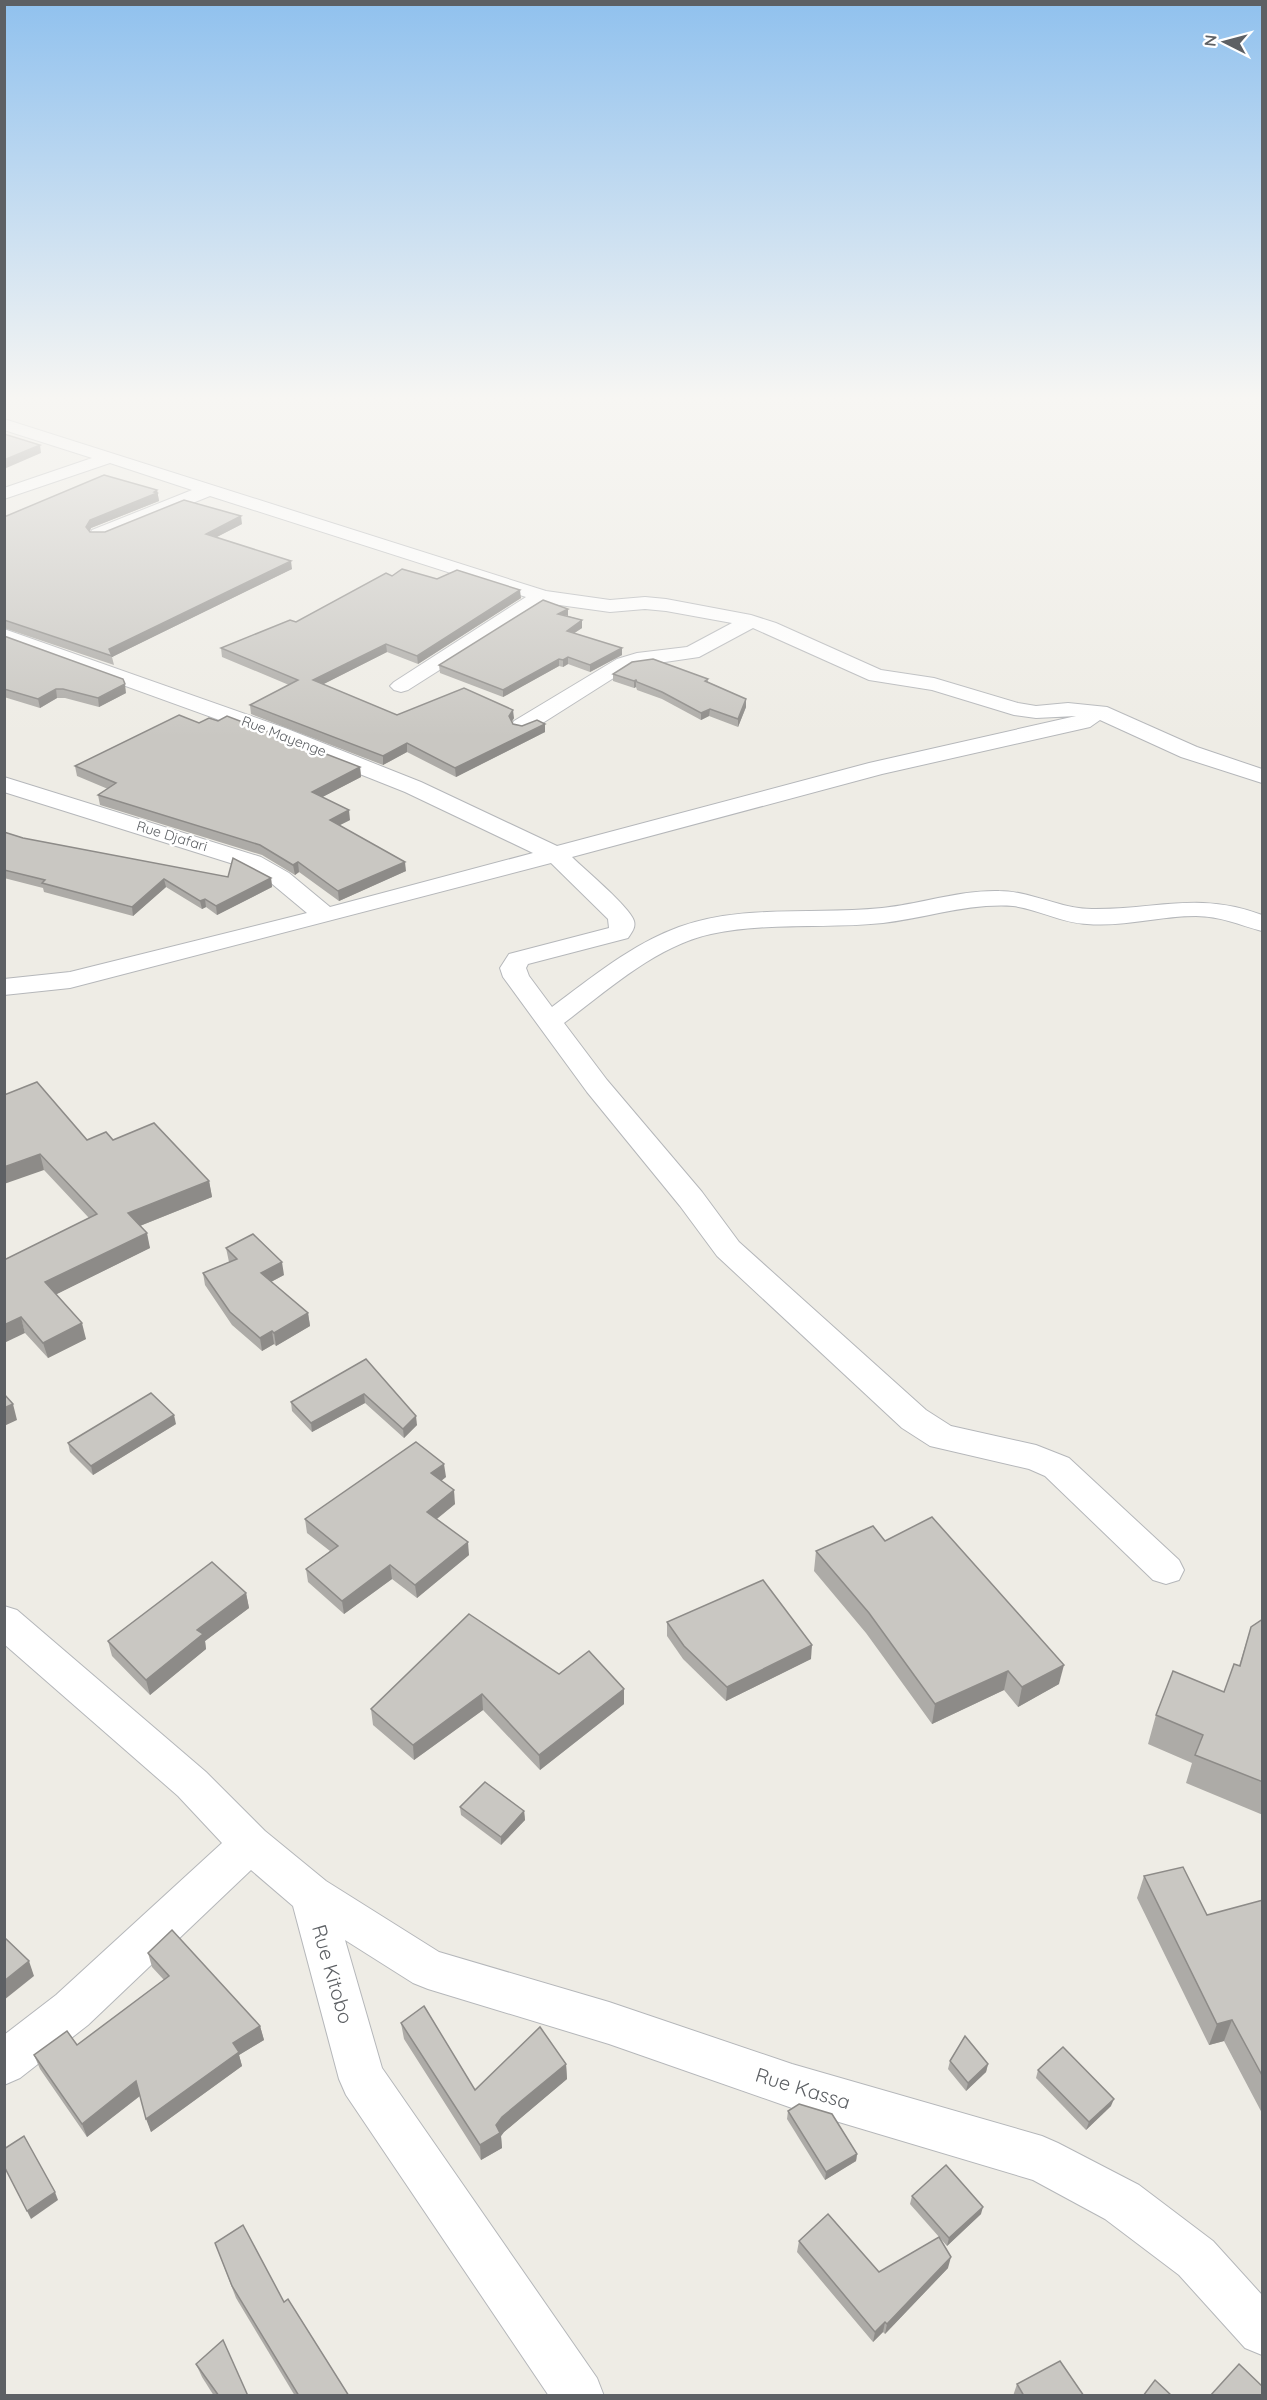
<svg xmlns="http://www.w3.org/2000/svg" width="1267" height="2400" font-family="Quicksand,sans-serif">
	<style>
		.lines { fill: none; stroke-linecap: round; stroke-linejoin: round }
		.minor-casing { stroke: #b5b7ba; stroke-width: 2 }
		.minor { fill: #fff; fill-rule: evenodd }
		.wall { fill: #adaba7 }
		.shaded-wall { fill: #8d8b88 }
		.building { fill: #c9c7c2; stroke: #8d8b88; stroke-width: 1.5 }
		.labels { text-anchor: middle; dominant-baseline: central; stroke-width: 5; stroke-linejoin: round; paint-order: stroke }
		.far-street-label { font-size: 14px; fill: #5d6064; stroke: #fff }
		.near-street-label { font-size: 20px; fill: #5d6064; stroke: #fff }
	</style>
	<rect width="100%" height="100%" fill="#eeece5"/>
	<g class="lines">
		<defs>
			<g id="minor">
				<path d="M4,419L546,591L610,600L645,597L666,599L751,615L776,623L881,670L934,678L1018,703L1036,706L1068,703L1107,707L1197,747L1262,769V783L1181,757L1100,720L1090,727L882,774L572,857C585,870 630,907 634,921C636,928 631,933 628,938L528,964L526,968L529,976L552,1007C591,978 632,944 679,927C743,904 815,915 882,908C921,904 959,890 999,891C1031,891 1060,909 1092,909C1156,910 1198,891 1262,915V931C1239,925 1220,916 1196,916C1160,916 1124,927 1087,924C1061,923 1038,909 1013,906C968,903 926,918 883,923C826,929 767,922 711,934C656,946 608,990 564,1023L607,1080L702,1192L739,1242L926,1410L951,1426L1036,1445L1069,1458L1179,1560L1184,1570L1179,1580L1166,1584L1153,1580L1045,1476L1029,1469L930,1446L902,1428L717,1256L680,1206L587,1092L503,977L500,968L509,954L609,928L608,919L551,863L70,988L4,995V979L70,972L307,913L271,883L243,867L4,792V777L261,857L289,873L330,907L533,853L405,792L269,738L4,642V629L285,728L421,782L557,846L869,763L1076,716L1036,718L1014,715L932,690L869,680L753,628L699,657L631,667L530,731L522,733L514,731L511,726L514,721L617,659L637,653L687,647L732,623L666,611L645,609L610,612L545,603L408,690L401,692L394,690L390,686L394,682L526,597L210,496L106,538H92L90,534L92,530L192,490L110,463L4,499V488L92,458L4,430Z"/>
				<polygon points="4,1606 17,1610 206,1772 265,1831 326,1881 439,1952 609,2002 792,2064 1042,2136 1058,2143 1139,2185 1213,2241 1262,2295 1262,2355 1245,2348 1179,2275 1105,2219 1033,2180 792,2108 609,2044 428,1989 413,1983 345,1940 382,2068 597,2378 604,2396 549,2396 346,2095 339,2079 293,1906 251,1870 88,2025 20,2078 4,2085 4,2035 56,1995 222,1843 178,1796 4,1644"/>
			</g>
		</defs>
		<use href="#minor" class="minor-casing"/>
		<use href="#minor" class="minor"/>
	</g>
	<g class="wall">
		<polygon points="157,490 159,501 91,528 90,531 90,532 105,532 242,524 217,537 292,569 112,657 114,665 4,628 4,517"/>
		<polygon points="392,576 521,598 418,664 387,652 323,684 397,715 514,718 512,722 513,724 545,732 456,777 407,752 383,765 251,714 250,705 289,685 222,657 221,648 296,622"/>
		<polygon points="568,616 582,620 582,628 574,633 622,655 590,672 568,664 563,667 559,666 503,697 440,673 439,665"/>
		<polygon points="4,636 126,693 99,707 65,698 57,698 40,708 4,697"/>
		<polygon points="613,674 708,679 708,682 746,699 746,707 738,727 709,716 701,720 662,699 637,690 636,687 634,688 613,681"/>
		<polygon points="199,723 360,767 361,777 322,797 350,820 340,825 406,871 339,901 299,872 295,875 262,855 100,805 98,795 108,789 77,776 75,766"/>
		<polygon points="4,832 23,838 228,877 271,878 272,887 217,915 206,907 202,909 166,887 133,916 44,892 43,888 4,878"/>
		<polygon points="4,1095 87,1140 113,1140 209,1181 212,1197 140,1226 150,1248 56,1294 86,1339 48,1358 25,1333 4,1260 89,1218 44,1170"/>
		<polygon points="226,1248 284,1275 271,1282 308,1313 310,1326 276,1346 274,1344 262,1351 232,1325 205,1285 203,1273 229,1262"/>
		<polygon points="366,1359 417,1425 404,1438 365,1403 312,1432 292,1411 291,1402"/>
		<polygon points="176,1424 93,1475 70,1452 68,1443"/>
		<polygon points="446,1477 441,1481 455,1504 437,1519 469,1555 417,1598 392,1579 344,1614 308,1582 306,1569 330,1551 307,1533 305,1519"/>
		<polygon points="885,1541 1059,1684 1018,1707 1004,1690 932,1724 866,1633 814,1571 816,1551"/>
		<polygon points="246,1593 249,1608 205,1641 206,1649 150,1695 112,1656 108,1641"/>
		<polygon points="1263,1619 1263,1815 1186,1783 1192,1763 1148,1744 1156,1715 1224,1692 1239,1666 1251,1627"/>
		<polygon points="667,1622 811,1659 726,1701 683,1659 667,1636"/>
		<polygon points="559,1674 624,1689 624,1704 540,1770 483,1710 414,1760 373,1725 371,1709"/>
		<polygon points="460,1807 524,1811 525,1820 501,1845 461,1815"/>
		<polygon points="1144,1876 1207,1915 1263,1900 1263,2115 1224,2041 1209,2045 1137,1898"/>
		<polygon points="148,1953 260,2026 264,2040 239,2055 242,2066 151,2132 140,2096 87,2137 40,2069 34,2055 77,2045 164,1980 152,1967"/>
		<polygon points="401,2023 475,2090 566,2064 567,2079 504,2132 501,2136 502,2148 481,2160 404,2039"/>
		<polygon points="950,2061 988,2064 986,2072 966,2091 948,2069"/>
		<polygon points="1038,2070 1111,2106 1086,2130 1036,2078"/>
		<polygon points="788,2111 857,2154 856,2161 825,2180 787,2119"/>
		<polygon points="912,2196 981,2214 947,2246 910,2204"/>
		<polygon points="799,2241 879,2272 948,2268 885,2334 883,2332 873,2342 797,2252"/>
		<polygon points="215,2243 284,2302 349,2396 295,2396 236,2298"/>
		<polygon points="196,2364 248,2396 214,2396 202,2377"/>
		<polygon points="1017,2384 1084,2396 1013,2396"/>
	</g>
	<g class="shaded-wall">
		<polygon points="40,445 41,453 4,469 4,460"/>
		<polygon points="157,490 159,501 91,528 88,535 86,527 90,520"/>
		<polygon points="241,516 242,524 207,542 206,534"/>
		<polygon points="291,561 292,569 112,657 109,649"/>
		<polygon points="520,590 521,598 418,664 417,656"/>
		<polygon points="568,609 568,616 558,614"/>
		<polygon points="582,620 582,628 567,638 567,631"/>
		<polygon points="386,644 387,652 314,689 313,680"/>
		<polygon points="622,648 622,655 590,672 590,665"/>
		<polygon points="568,657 568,664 563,667 563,660"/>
		<polygon points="559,659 559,666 503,697 503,690"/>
		<polygon points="636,680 636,687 634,688 634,681"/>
		<polygon points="125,684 126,693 99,707 98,698"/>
		<polygon points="56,689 57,698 40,708 38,699"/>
		<polygon points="746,699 746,707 738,727 738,719"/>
		<polygon points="710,709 709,716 701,720 701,713"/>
		<polygon points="513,710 514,718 509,725 509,716"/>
		<polygon points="545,724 545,732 456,777 455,768"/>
		<polygon points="407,743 407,752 383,765 383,756"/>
		<polygon points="360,767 361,777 313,802 312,792"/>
		<polygon points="349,810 350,820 332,829 330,820"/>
		<polygon points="298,862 299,872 295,875 293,865"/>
		<polygon points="405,862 406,871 339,901 338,891"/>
		<polygon points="271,878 272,887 217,915 216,906"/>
		<polygon points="164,879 166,887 133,916 132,907"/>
		<polygon points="205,899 206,907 202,909 200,901"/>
		<polygon points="40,1154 44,1170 4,1184 4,1167"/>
		<polygon points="209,1181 212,1197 132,1229 128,1213"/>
		<polygon points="147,1233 150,1248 49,1298 45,1282"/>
		<polygon points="282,1262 284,1275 263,1286 261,1273"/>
		<polygon points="308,1313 310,1326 276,1346 274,1333"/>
		<polygon points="21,1317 25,1333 4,1343 4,1325"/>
		<polygon points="82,1323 86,1339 48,1358 43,1343"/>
		<polygon points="272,1331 274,1344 262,1351 260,1338"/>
		<polygon points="364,1394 365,1403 312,1432 311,1423"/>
		<polygon points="13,1404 17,1420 4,1426 4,1408"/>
		<polygon points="174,1415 176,1424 93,1475 91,1466"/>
		<polygon points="416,1416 417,1425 404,1438 403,1429"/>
		<polygon points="444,1464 446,1477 433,1487 431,1473"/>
		<polygon points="454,1490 455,1504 429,1525 427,1512"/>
		<polygon points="468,1542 469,1555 417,1598 415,1585"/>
		<polygon points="390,1565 392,1579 344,1614 342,1601"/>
		<polygon points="246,1593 249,1608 205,1641 206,1649 150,1695 146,1680 197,1630"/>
		<polygon points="812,1645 811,1659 726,1701 727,1687"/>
		<polygon points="1064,1665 1059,1684 1018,1707 1022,1687"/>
		<polygon points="1008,1671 1004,1690 932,1724 935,1704"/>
		<polygon points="624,1689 624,1704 540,1770 539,1755"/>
		<polygon points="482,1694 483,1710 414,1760 413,1745"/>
		<polygon points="524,1811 525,1820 501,1845 501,1837"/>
		<polygon points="29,1961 34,1976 4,2000 4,1981"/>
		<polygon points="1232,2020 1224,2041 1209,2045 1217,2024"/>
		<polygon points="260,2026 264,2040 239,2055 242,2066 151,2132 146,2119 233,2043"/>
		<polygon points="566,2064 567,2079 504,2132 501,2136 502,2148 481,2160 480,2145 502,2117"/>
		<polygon points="988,2064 986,2072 966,2091 968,2083"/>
		<polygon points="136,2081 141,2095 87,2137 82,2124"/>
		<polygon points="1114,2099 1111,2106 1086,2130 1089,2122"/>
		<polygon points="857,2154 856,2161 825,2180 826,2172"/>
		<polygon points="55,2192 58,2200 31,2219 27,2211"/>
		<polygon points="983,2207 981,2214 947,2246 949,2238"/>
		<polygon points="951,2257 948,2268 885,2334 887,2324"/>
		<polygon points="885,2322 883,2332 873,2342 875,2332"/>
	</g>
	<g class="building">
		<polygon points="4,434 40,445 4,460"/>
		<polygon points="104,475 157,490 154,492 157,493 90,520 86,527 90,532 105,532 184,500 241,516 206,534 291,561 109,649 112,656 4,620 4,517"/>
		<polygon points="402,569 437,579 457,570 520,590 417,656 386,644 313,680 397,715 464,688 513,710 509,716 513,724 522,726 537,720 545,724 455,768 407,743 383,756 250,705 298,680 221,648 290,620 296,622 386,573 392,576"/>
		<polygon points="543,600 568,609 558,614 582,620 567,631 622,648 590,665 568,657 563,660 559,659 503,690 439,665"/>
		<polygon points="4,636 123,679 125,684 98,698 63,689 56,689 38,699 4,689"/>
		<polygon points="653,659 708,679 705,681 746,699 738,719 710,709 701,713 662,692 637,682 636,680 634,681 613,674 632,662"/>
		<polygon points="179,715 199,723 209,718 218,721 227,716 360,767 312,792 349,810 330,820 405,862 338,891 298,862 293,865 260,845 98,795 116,783 75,766"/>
		<polygon points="4,832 23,838 228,877 233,858 271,878 216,906 205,899 200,901 164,879 132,907 42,883 45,880 4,870"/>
		<polygon points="37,1082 87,1140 106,1132 113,1140 154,1123 209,1181 128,1213 147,1233 45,1282 82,1323 43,1343 21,1317 4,1325 4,1260 97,1214 40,1154 4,1167 4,1095"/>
		<polygon points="253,1234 282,1262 261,1273 308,1313 274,1333 272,1331 260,1338 230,1312 203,1273 237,1259 226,1248"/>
		<polygon points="366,1359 416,1416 403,1429 364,1394 311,1423 291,1402"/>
		<polygon points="151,1393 174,1415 91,1466 68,1443"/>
		<polygon points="4,1394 13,1404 4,1408"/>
		<polygon points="416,1442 444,1464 431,1473 454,1490 427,1512 468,1542 415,1585 390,1565 342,1601 306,1569 338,1546 305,1519"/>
		<polygon points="932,1517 1064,1665 1022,1687 1008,1671 935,1704 869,1613 816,1551 873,1526 885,1541"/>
		<polygon points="212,1562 246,1593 197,1630 203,1634 146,1680 108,1641"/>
		<polygon points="763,1580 812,1645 727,1687 684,1646 667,1622"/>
		<polygon points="469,1614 559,1674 589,1651 624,1689 539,1755 482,1694 413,1745 371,1709"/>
		<polygon points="1263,1619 1263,1782 1195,1755 1203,1735 1156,1715 1173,1671 1224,1692 1234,1664 1240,1666 1251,1627"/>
		<polygon points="485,1782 524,1811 501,1837 460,1807"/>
		<polygon points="1183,1867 1207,1915 1263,1900 1263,2077 1232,2020 1217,2024 1144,1876"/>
		<polygon points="172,1930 260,2026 233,2043 239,2052 146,2119 136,2081 82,2124 34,2055 67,2031 77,2045 169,1976 148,1953"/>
		<polygon points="4,1937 29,1961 4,1981"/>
		<polygon points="424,2006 475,2090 540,2027 566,2064 502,2117 496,2125 500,2133 480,2145 401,2023"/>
		<polygon points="965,2036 988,2064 968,2083 950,2061"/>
		<polygon points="1063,2047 1114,2099 1089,2122 1038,2070"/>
		<polygon points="799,2104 832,2114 857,2154 826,2172 788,2111"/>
		<polygon points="24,2136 55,2192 27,2211 4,2166 4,2149"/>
		<polygon points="946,2165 983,2207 949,2238 912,2196"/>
		<polygon points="828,2214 879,2272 939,2237 951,2257 887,2324 885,2322 875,2332 799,2241"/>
		<polygon points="243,2225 284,2302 288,2299 349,2396 299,2396 232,2286 215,2243"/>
		<polygon points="223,2340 248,2396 219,2396 196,2364"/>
		<polygon points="1060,2361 1084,2396 1024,2396 1017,2384"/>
		<polygon points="1239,2364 1263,2387 1263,2396 1210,2396"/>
		<polygon points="1155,2380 1172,2396 1143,2396"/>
	</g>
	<linearGradient id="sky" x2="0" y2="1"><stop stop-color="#90c1ee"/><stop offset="0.54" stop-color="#f7f6f3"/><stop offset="1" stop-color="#f7f6f3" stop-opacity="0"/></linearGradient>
	<rect width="1267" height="737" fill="url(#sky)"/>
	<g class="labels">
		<g class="far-street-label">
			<text transform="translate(284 736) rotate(21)">Rue Mayenge</text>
			<text transform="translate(172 836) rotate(17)">Rue Djafari</text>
		</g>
		<g class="near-street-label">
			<text transform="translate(333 1974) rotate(74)">Rue Kitobo</text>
			<text transform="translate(803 2088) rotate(17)">Rue Kassa</text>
		</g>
	</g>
	<rect width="1267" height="2400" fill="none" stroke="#5d6064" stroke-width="12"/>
	<g transform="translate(1225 42) rotate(276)" stroke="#ffffff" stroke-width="4.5" paint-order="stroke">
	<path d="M0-4.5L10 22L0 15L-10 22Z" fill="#5d6064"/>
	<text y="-9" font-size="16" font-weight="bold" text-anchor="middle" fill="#5d6064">N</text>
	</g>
</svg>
